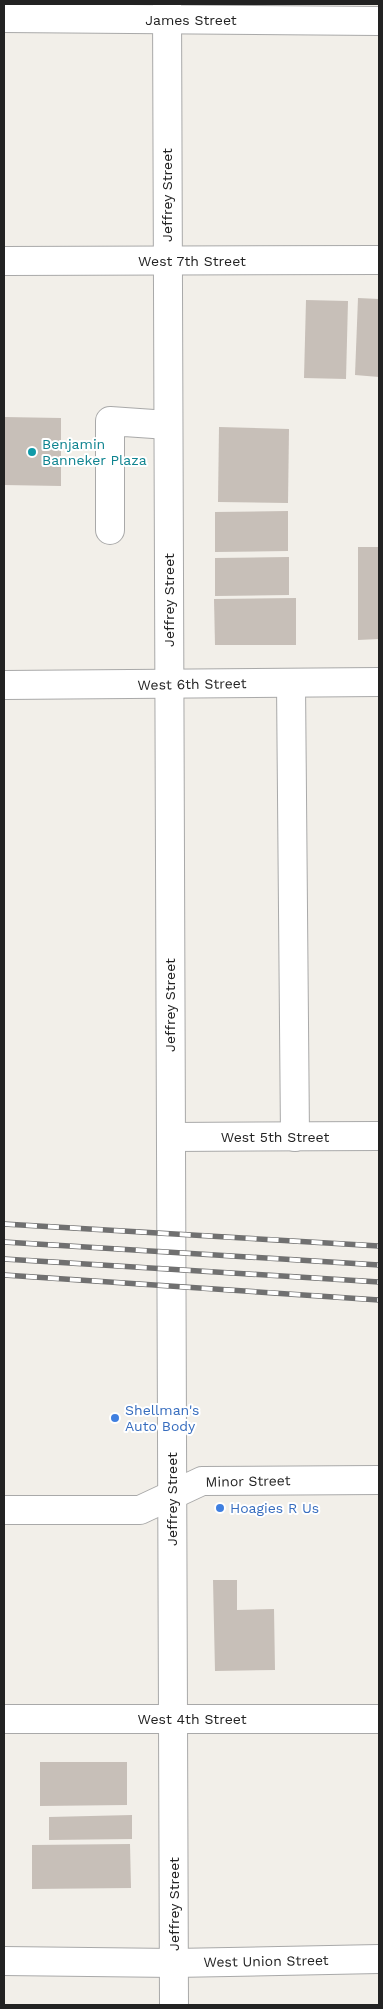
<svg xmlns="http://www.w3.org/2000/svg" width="383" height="2009" font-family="'Work Sans',sans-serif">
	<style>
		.building { fill: #c7bfb8 }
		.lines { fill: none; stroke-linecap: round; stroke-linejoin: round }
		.minor-casing { stroke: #a9a9a9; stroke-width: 30 }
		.minor { stroke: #fff; stroke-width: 28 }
		.rail-casing { stroke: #707070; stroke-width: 5.5 }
		.rail { stroke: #fff; stroke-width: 4; stroke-dasharray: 11; stroke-linecap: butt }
		.culture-dot { fill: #0f9aa8; stroke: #fff; stroke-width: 2 }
		.shop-dot { fill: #3f7fe0; stroke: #fff; stroke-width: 2 }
		.labels { text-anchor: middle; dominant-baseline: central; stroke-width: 4; stroke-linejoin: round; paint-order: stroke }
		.street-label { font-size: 14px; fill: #222; stroke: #fff }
		.culture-label { font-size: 14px; fill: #0d838f; stroke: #fff; text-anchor: start }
		.shop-label { font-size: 14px; fill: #366cbe; stroke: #fff; text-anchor: start }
	</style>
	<rect width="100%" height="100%" fill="#f2efe9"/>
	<g class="building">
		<polygon points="358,298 379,299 379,377 355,375"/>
		<polygon points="306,300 348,301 346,379 304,378"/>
		<polygon points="4,417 61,418 61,486 4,485"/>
		<polygon points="219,427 289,429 288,503 218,502"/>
		<polygon points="288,511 288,551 215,552 215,512"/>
		<polygon points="358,547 379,547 379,639 358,640"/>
		<polygon points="289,557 289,595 215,596 215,558"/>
		<polygon points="296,598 296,645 215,645 214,599"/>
		<polygon points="213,1580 237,1580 237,1610 274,1609 275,1670 215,1671"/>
		<polygon points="40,1762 127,1762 127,1805 40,1806"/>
		<polygon points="132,1815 132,1839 49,1840 49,1817"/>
		<polygon points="130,1844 131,1888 32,1889 32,1845"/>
	</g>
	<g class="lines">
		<defs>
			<g id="minor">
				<polyline points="167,4 174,2005"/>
				<polyline points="4,18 379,21"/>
				<polyline points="4,261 379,260"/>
				<polyline points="110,530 110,421 168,425"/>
				<polyline points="291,683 295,1137"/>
				<polyline points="4,685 379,682"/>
				<polyline points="171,1137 379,1136"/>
				<polyline points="4,1510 140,1510 202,1481 379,1480"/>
				<polyline points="4,1719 379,1719"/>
				<polyline points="4,1961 174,1963 379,1959"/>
			</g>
		</defs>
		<use href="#minor" class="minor-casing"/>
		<use href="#minor" class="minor"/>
		<defs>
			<g id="rail">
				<polyline points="4,1224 379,1246"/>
				<polyline points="4,1242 379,1265"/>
				<polyline points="4,1259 379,1282"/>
				<polyline points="4,1275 379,1300"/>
			</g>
		</defs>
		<use href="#rail" class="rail-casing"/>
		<use href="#rail" class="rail"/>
	</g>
	<circle class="culture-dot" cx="32" cy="452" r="5"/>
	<g class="shop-dot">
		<circle cx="115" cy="1418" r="5"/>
		<circle cx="220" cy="1508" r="5"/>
	</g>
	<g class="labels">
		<g class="street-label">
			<text x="191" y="20">James Street</text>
			<text transform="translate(167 195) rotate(-90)">Jeffrey Street</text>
			<text x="192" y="261">West 7th Street</text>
			<text transform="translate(169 600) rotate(-90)">Jeffrey Street</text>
			<text transform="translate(192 684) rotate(-1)">West 6th Street</text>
			<text transform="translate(170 1005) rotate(-90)">Jeffrey Street</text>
			<text x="275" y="1137">West 5th Street</text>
			<text transform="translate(248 1481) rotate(-1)">Minor Street</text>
			<text transform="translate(172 1499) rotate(-90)">Jeffrey Street</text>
			<text x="192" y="1719">West 4th Street</text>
			<text transform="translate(174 1904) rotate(-90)">Jeffrey Street</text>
			<text transform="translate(266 1961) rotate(-1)">West Union Street</text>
		</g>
		<g class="culture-label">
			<text x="42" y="444">Benjamin<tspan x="42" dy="16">Banneker Plaza</tspan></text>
		</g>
		<g class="shop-label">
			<text x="125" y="1410">Shellman's<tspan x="125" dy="16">Auto Body</tspan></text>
			<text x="230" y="1508">Hoagies R Us</text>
		</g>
	</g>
	<rect width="383" height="2009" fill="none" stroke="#222222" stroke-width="10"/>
</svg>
